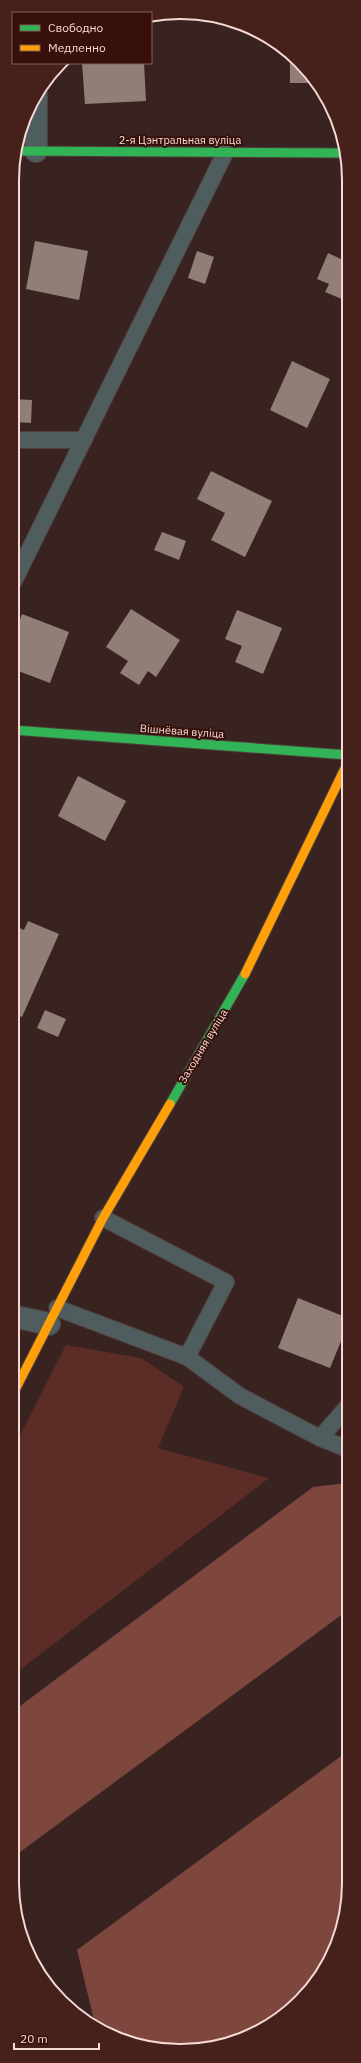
<svg xmlns="http://www.w3.org/2000/svg" width="361" height="2063" font-family="'IBM Plex Sans',sans-serif">
	<style>
		.green { fill: #5b2d26 }
		.forest { fill: #7d473e }
		.building { fill: #907e77 }
		.lines { fill: none; stroke-linecap: round; stroke-linejoin: round }
		.lane-casing { stroke: #503e3b; stroke-width: 18 }
		.street-casing { stroke: #503e3b; stroke-width: 24 }
		.fast-casing { stroke: #503e3b; stroke-width: 11 }
		.slow-casing { stroke: #503e3b; stroke-width: 11 }
		.lane { stroke: #505d5f; stroke-width: 16 }
		.street { stroke: #505d5f; stroke-width: 22 }
		.fast { stroke: #30b455; stroke-width: 9 }
		.slow { stroke: #ff9f0a; stroke-width: 9 }
		.labels { text-anchor: middle; dominant-baseline: central; stroke-width: 4; stroke-linejoin: round; paint-order: stroke }
		.street-label { font-size: 11px; fill: #f5d9d4; stroke: #37100b }
		.rim { fill: none; stroke: #f5d9d4; stroke-width: 2 }
	</style>
	<rect width="100%" height="100%" fill="#382320"/>
	<polygon class="green" points="66,1345 141,1358 184,1387 158,1448 269,1478 12,1676 12,1451"/>
	<g class="forest">
		<polygon points="348,1483 348,1610 12,1858 12,1712 313,1487"/>
		<polygon points="348,1751 348,1904 332,1957 291,2009 234,2042 170,2051 116,2038 95,2024 77,1950"/>
	</g>
	<g class="building">
		<polygon points="290,54 300,62 315,83 290,83"/>
		<polygon points="82,63 144,63 146,101 85,104"/>
		<polygon points="35,241 88,251 79,300 26,289"/>
		<polygon points="349,242 349,302 325,292 329,284 317,279 328,253 341,259"/>
		<polygon points="197,251 214,257 205,284 188,278"/>
		<polygon points="292,361 330,379 307,428 270,410"/>
		<polygon points="13,399 32,400 31,423 13,422"/>
		<polygon points="211,471 272,501 245,557 211,540 225,513 197,499"/>
		<polygon points="162,532 186,541 179,560 154,550"/>
		<polygon points="131,609 180,640 156,677 148,671 139,685 120,673 128,661 106,647"/>
		<polygon points="237,610 282,628 263,674 235,662 242,646 225,639"/>
		<polygon points="22,614 69,632 50,683 13,669 13,638"/>
		<polygon points="78,776 126,801 105,841 58,816"/>
		<polygon points="28,921 59,934 22,1017 13,1013 13,925 24,930"/>
		<polygon points="45,1010 66,1019 58,1037 37,1028"/>
		<polygon points="298,1298 348,1318 348,1324 330,1368 278,1348"/>
	</g>
	<g class="lines">
		<defs>
			<g id="lane">
				<polyline points="13,440 84,440"/>
				<polyline points="13,583 225,153"/>
				<polyline points="103,1218 226,1282 187,1357 240,1396 320,1438 348,1406"/>
				<polyline points="57,1308 187,1357"/>
				<polyline points="320,1438 348,1449"/>
			</g>
			<g id="street">
				<polyline points="36,151 36,94"/>
				<polyline points="12,1316 49,1324"/>
			</g>
			<g id="fast">
				<polyline points="16,151 344,153"/>
				<polyline points="13,730 348,755"/>
				<polyline points="170,1104 245,974"/>
			</g>
			<g id="slow">
				<polyline points="245,974 348,762"/>
				<polyline points="12,1396 103,1218 170,1104"/>
			</g>
		</defs>
		<use href="#lane" class="lane-casing"/>
		<use href="#street" class="street-casing"/>
		<use href="#fast" class="fast-casing"/>
		<use href="#slow" class="slow-casing"/>
		<use href="#lane" class="lane"/>
		<use href="#street" class="street"/>
		<use href="#fast" class="fast"/>
		<use href="#slow" class="slow"/>
	</g>
	<g class="labels">
		<g class="street-label">
			<text x="180" y="140">2-я Цэнтральная вуліца</text>
			<text transform="translate(182 731) rotate(4)">Вішнёвая вуліца</text>
			<text transform="translate(203 1046) rotate(-59)">Заходняя вуліца</text>
		</g>
	</g>
	<path d="M0 0H361V2063H0ZM180 19H181A161 161 0 0 1 342 180V1883A161 161 0 0 1 181 2044H180A161 161 0 0 1 19 1883V180A161 161 0 0 1 180 19Z" fill="#46201b" fill-rule="evenodd"/>
	<path class="rim" d="M180 19H181A161 161 0 0 1 342 180V1883A161 161 0 0 1 181 2044H180A161 161 0 0 1 19 1883V180A161 161 0 0 1 180 19Z"/>
	<rect x="12" y="12" width="140" height="52" fill="#37100b" stroke="#83605b"/>
	<rect x="20" y="25" width="20" height="6" fill="#30b455" stroke="#83605b"/>
	<text x="48" y="32" font-size="12" fill="#f5d9d4">Свободно</text>
	<rect x="20" y="45" width="20" height="6" fill="#ff9f0a" stroke="#83605b"/>
	<text x="48" y="52" font-size="12" fill="#f5d9d4">Медленно</text>
	<path d="M14 2043v6h85v-6" fill="none" stroke="#f5d9d4" stroke-width="2"/>
	<text x="20" y="2043" font-size="12" fill="#f5d9d4" stroke="#37100b" stroke-width="3" paint-order="stroke">20 m</text>
</svg>
